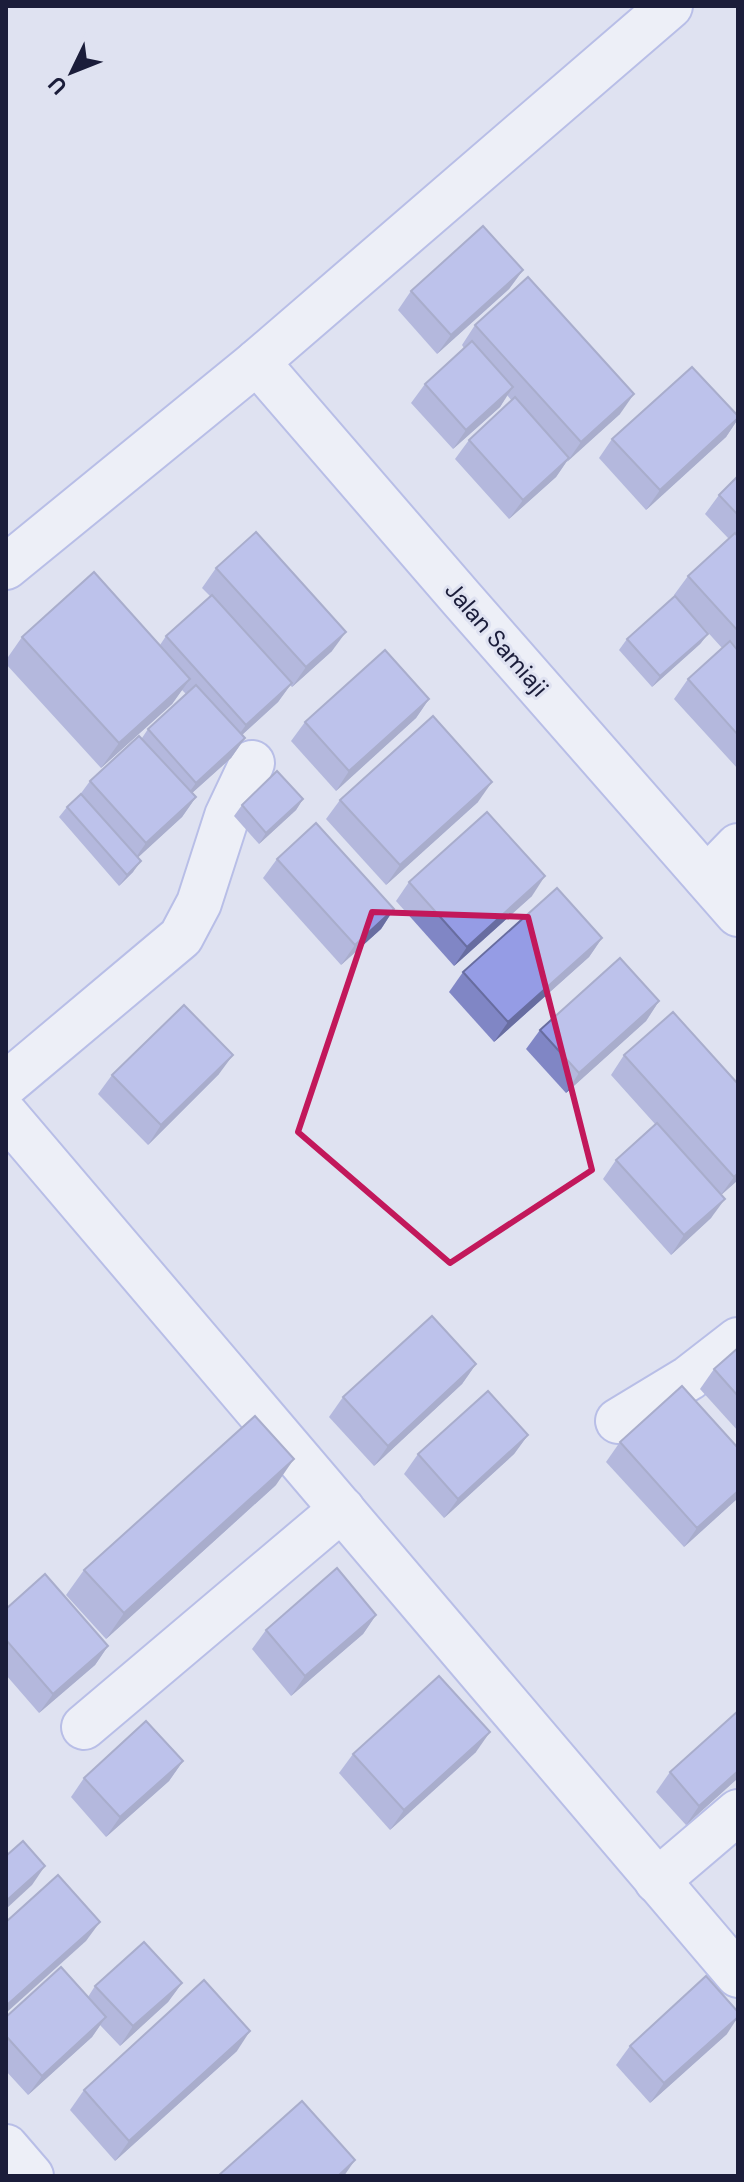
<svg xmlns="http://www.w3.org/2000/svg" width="744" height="2182" font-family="'DM Sans',sans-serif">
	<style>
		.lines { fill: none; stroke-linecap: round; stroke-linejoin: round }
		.street-casing { stroke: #8b93db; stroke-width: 48 }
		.street { stroke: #fff; stroke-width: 44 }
		.wall { fill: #8086c5 }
		.shaded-wall { fill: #686da0 }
		.building { fill: #959ce5; stroke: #686da0; stroke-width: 2 }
		.marked { fill: none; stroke: #c2185b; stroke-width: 6; stroke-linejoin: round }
		.labels { text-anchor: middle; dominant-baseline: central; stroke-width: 6; stroke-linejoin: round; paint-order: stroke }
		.street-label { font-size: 24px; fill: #1b1d3a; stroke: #dfe2f1 }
	</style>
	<rect width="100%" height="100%" fill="#dfe2f1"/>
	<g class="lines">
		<defs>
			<g id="street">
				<polyline points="257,362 461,598 738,914"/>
				<polyline points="6,567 257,362 670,6"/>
				<polyline points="707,878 738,846"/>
				<polyline points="6,1084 181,937 199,903 227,816 252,763"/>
				<polyline points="6,1115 738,1975"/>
				<polyline points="618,1421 689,1378 738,1340"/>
				<polyline points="84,1727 342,1509"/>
				<polyline points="657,1881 738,1812"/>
				<polyline points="6,2147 31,2176"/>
			</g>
		</defs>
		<use href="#street" class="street-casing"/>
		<use href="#street" class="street"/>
	</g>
	<g class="wall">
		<polygon points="523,270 509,289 437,354 398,310 411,291"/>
		<polygon points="475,325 620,414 567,461 556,477 509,519 455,459 469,440 512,401 507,395 500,407 453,449 411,403 425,384 464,348 462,345"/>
		<polygon points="738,419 726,437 646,510 599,458 612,439"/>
		<polygon points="738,476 738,769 674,699 688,679 722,648 674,595 688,576 729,539 705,514 719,495"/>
		<polygon points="216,568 332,651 292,687 290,685 278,702 242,735 245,738 231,758 192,793 196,797 182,817 138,857 133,872 119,886 59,817 67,807 79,796 90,781 142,738 148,729 186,694 182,690 172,704 101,768 6,664 6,660 22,637 160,645 166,636 210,596 202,588"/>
		<polygon points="708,634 700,644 652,687 619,650 627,639"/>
		<polygon points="429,699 416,718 336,791 291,741 305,722"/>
		<polygon points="303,799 296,810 259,844 234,816 242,805"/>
		<polygon points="340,800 478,802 386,885 326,819"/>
		<polygon points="277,859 394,909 381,929 341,965 263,878"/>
		<polygon points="409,882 532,896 454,966 396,901"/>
		<polygon points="602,938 589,957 494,1042 449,992 463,972"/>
		<polygon points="659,1001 646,1021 566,1093 526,1049 540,1030"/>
		<polygon points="624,1055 738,1180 721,1195 711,1218 671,1255 603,1179 616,1160 655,1124 611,1075"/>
		<polygon points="219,1074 148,1145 98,1094 112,1075"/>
		<polygon points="738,1348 738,1431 700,1389 714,1369"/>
		<polygon points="476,1364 462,1384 374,1466 329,1417 343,1397"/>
		<polygon points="528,1435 514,1454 444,1518 404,1474 418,1454"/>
		<polygon points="620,1442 738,1498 684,1547 606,1462"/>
		<polygon points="276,1485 106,1639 66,1595 84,1570"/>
		<polygon points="6,1609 108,1646 95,1665 39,1713 6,1675"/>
		<polygon points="376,1615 363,1634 291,1696 252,1649 266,1630"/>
		<polygon points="738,1711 738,1778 686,1825 656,1792 670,1772"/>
		<polygon points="476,1752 390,1830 339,1773 353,1754"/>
		<polygon points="183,1761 169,1781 106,1837 71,1797 84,1778"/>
		<polygon points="182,1983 168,2002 120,2046 100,2025 92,2037 28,2095 6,2071 6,2017 88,1997 95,1986"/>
		<polygon points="727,2034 650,2103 616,2065 630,2046"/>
		<polygon points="237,2051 115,2161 70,2110 84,2090"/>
	</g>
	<g class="shaded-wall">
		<polygon points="523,270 509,289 437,354 451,335"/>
		<polygon points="513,387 500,407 453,449 466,430"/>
		<polygon points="634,394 620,414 567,462 581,442"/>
		<polygon points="738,419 726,437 646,510 660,490"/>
		<polygon points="569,458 556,477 509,519 523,500"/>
		<polygon points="346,632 332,651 292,687 306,667"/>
		<polygon points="708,634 700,644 652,687 660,676"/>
		<polygon points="190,679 172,704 101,768 119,743"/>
		<polygon points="292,683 278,702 232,744 246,725"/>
		<polygon points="429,699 416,718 336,791 349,771"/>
		<polygon points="245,738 231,758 182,802 196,783"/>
		<polygon points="492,782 478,802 386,885 400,865"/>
		<polygon points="196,797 182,817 132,863 146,843"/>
		<polygon points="303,799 296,810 259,844 266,833"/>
		<polygon points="141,861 133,872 119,886 127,875"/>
		<polygon points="545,876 532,896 454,966 467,947"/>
		<polygon points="394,909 381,929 341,965 355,945"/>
		<polygon points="602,938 589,957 494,1042 508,1022"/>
		<polygon points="659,1001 646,1021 566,1093 579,1073"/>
		<polygon points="233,1055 219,1074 148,1145 161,1125"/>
		<polygon points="738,1173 738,1180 720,1196 734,1177"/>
		<polygon points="725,1199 711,1218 671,1255 684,1235"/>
		<polygon points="476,1364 462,1384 374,1466 388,1446"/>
		<polygon points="528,1435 514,1454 444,1518 458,1499"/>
		<polygon points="294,1459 276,1485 106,1639 124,1613"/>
		<polygon points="738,1491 738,1498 684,1547 697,1528"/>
		<polygon points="376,1615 363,1634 291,1696 305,1676"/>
		<polygon points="108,1646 95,1665 39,1713 53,1694"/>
		<polygon points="490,1732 476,1752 390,1830 404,1810"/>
		<polygon points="183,1761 169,1781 106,1837 120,1817"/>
		<polygon points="738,1771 738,1778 686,1825 699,1806"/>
		<polygon points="45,1866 32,1885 6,1909 6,1901"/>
		<polygon points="100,1922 86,1941 6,2013 6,2007 8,2004"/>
		<polygon points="182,1983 168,2002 120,2046 133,2026"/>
		<polygon points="106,2017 92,2037 28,2095 42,2076"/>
		<polygon points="738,2017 727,2034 650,2103 664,2083"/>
		<polygon points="250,2031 237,2051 115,2161 129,2141"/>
		<polygon points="355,2160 344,2176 338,2176"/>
	</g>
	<g class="building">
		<polygon points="483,226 523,270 451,335 411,291"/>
		<polygon points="528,277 634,394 581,442 475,325"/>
		<polygon points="472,341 513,387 466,430 425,384"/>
		<polygon points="692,367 738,416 738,418 660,490 612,439"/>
		<polygon points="515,397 569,458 523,500 469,440"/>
		<polygon points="738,476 738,515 719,495"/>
		<polygon points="256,532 346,632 306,667 216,568"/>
		<polygon points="735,533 738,537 738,631 688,576"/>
		<polygon points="94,572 190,679 119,743 22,637"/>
		<polygon points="212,595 292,683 246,725 166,636"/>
		<polygon points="675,596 708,634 660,676 627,639"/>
		<polygon points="730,641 738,651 738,735 688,679"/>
		<polygon points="385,650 429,699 349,771 305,722"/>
		<polygon points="196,685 245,738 196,783 148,729"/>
		<polygon points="433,716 492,782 400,865 340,800"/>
		<polygon points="139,736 196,797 146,843 90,781"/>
		<polygon points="277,771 303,799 266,833 242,805"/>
		<polygon points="81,794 141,861 127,875 67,807"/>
		<polygon points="487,812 545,876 467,947 409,882"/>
		<polygon points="316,823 394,909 355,945 277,859"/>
		<polygon points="557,888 602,938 508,1022 463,972"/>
		<polygon points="620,958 659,1001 579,1073 540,1030"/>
		<polygon points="184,1005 233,1055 161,1125 112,1075"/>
		<polygon points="673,1012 738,1084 738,1173 734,1177 624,1055"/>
		<polygon points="657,1123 725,1199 684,1235 616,1160"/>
		<polygon points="432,1316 476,1364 388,1446 343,1397"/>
		<polygon points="738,1348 738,1396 714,1369"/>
		<polygon points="682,1386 738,1448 738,1491 697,1528 620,1442"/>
		<polygon points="488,1391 528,1435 458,1499 418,1454"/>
		<polygon points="255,1416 294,1459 124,1613 84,1570"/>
		<polygon points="337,1568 376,1615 305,1676 266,1630"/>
		<polygon points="45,1574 108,1646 53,1694 6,1640 6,1609"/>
		<polygon points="439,1676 490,1732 404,1810 353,1754"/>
		<polygon points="738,1711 738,1771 699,1806 670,1772"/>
		<polygon points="146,1721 183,1761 120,1817 84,1778"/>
		<polygon points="23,1841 45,1866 6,1901 6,1856"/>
		<polygon points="58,1875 100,1922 8,2004 6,2003 6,1922"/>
		<polygon points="144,1942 182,1983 133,2026 95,1986"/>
		<polygon points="61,1967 106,2017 42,2076 6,2036 6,2017"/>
		<polygon points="706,1976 738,2012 738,2017 664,2083 630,2046"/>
		<polygon points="204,1980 250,2031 129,2141 84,2090"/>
		<polygon points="302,2101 355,2160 338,2176 218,2176"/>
	</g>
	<path d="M0 0H744V2182H0ZM372,912L528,917L592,1170L450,1263L298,1132Z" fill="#dfe2f1" fill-opacity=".55" fill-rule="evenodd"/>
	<path class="marked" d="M372,912L528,917L592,1170L450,1263L298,1132Z"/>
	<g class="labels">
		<g class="street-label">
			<text transform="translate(497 639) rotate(49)">Jalan Samiaji</text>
		</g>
	</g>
	<rect width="744" height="2182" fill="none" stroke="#1b1d3a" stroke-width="16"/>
	<g transform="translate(72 72) rotate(227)" stroke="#dfe2f1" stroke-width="6" paint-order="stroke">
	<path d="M0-6L14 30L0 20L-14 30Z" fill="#1b1d3a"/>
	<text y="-12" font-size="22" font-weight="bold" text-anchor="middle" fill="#1b1d3a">U</text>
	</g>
</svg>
